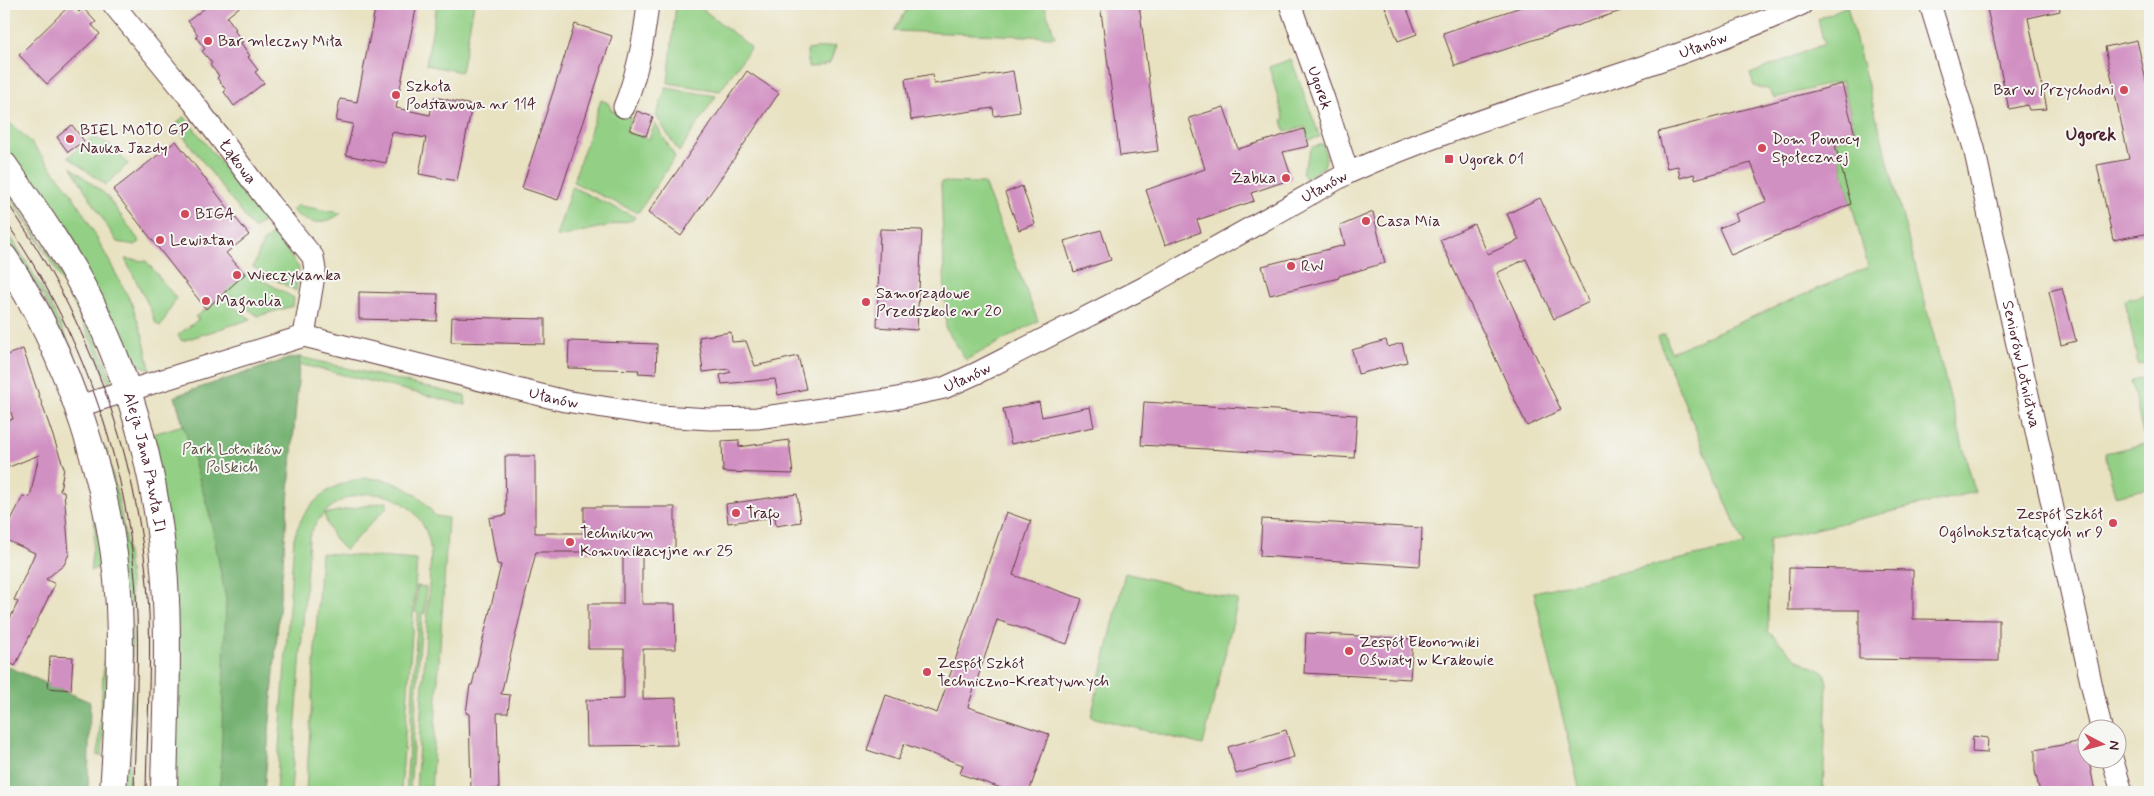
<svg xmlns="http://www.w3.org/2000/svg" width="2154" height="796" font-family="Mynerve,sans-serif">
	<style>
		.green { fill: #93d085; stroke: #6e7858 }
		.forest { fill: #76b272; stroke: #60684e }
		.building { fill: #d190c2 }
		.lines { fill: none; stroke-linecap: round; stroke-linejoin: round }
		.minor-casing { stroke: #623c42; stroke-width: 23 }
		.major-casing { stroke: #623c42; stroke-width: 28 }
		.minor { stroke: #fff; stroke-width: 21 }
		.major { stroke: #fff; stroke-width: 26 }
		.tram { stroke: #4a1f2b; stroke-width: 1 }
		.poi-dot { fill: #d1495b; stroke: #f6f6f2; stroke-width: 2 }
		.labels { text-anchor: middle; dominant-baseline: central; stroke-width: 4; stroke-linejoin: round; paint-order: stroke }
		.poi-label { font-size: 16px; fill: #4a1f2b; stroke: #f6f6f2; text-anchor: start }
		.street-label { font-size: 16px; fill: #4a1f2b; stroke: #f6f6f2 }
		.park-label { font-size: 16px; fill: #605446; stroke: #f6f6f2 }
		.neighbourhood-label { font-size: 18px; font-weight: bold; fill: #4a1f2b; stroke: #f6f6f2 }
	</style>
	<rect width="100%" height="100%" fill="#f6f6f2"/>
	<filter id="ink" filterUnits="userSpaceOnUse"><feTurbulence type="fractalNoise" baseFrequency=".02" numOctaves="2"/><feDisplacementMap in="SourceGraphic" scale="10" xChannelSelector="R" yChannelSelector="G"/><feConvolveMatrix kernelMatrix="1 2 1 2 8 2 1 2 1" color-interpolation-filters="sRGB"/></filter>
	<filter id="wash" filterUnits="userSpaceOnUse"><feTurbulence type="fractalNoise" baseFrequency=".0096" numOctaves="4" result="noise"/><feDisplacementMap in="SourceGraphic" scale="20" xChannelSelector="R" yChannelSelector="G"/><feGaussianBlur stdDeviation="1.12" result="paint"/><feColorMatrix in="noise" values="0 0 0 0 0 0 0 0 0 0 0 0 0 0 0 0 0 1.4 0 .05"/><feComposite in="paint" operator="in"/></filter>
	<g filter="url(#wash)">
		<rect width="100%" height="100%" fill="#e8e2c1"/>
		<g class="green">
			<polygon points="437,4 474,4 461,72 426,65"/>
			<polygon points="676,4 696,4 751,47 720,91 668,83"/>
			<polygon points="910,4 1044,4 1055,37 894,31"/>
			<polygon points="1847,6 1975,492 1769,540 1768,631 1798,660 1820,670 1825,674 1827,684 1823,792 1580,792 1534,592 1744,545 1657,337 1665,334 1671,352 1868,267 1835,141 1856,135 1842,81 1775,98 1768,89 1754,86 1750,74 1824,44 1818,19"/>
			<polygon points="836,46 830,63 808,68 807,50"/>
			<polygon points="1291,59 1320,137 1308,140 1305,127 1285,132 1282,120 1284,119 1269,67"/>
			<polygon points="666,88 716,96 679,152 656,116"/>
			<polygon points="601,100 608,103 612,111 631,117 626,132 649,139 655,123 675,157 638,213 573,182"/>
			<polygon points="184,116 265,220 254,229 178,129 178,122"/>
			<polygon points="4,118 29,140 69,190 84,214 131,302 143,336 150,369 136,364 126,356 22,171 4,146"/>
			<polygon points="93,137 111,145 128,164 106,185 68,157"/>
			<polygon points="1323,144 1326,158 1324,167 1306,179 1302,172 1312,147"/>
			<polygon points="71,167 106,195 140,242 135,245 117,242"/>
			<polygon points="941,182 984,183 1038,321 966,360 946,329"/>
			<path d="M4,184L83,307L112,380L109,385C83,315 48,250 4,190Z"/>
			<polygon points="572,187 635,217 633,220 559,237 556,236"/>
			<path d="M297,205L300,206L341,213C325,226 306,226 292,210Z"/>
			<path d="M4,227C37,275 65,328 85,383L42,294L4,239Z"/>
			<polygon points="275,233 299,268 296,291 253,267 263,242"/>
			<polygon points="125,259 146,261 176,298 161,326 156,324 149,306"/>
			<polygon points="248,272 294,298 293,306 258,316 219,288 235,283"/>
			<polygon points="212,291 251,319 182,341 178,335 199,319 195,317 217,301"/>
			<polygon points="2150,294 2150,362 2138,364 2125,300"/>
			<polygon points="300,357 465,396 466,405 299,364 264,792 175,792 150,435 183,425 175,396 291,358"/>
			<polygon points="2150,376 2150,432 2143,434 2131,380"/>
			<polygon points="2150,443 2150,488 2115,496 2105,453"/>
			<path d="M106,448C119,497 129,547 131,598C134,663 131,728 129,792H124L100,451Z"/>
			<path d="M367,478C396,479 419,492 435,516L448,518L431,792H416L431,555C427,483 336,471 309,537L291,792H276L294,538C304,503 330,482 367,478Z"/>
			<polygon points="92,502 103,561 97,568 90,571 95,529"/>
			<path d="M384,502H387V507L345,550C334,540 328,528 324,514Z"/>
			<polygon points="321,553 417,560 401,792 306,792"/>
			<polygon points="1125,573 1238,600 1203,745 1091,717"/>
			<polygon points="417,586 426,587 425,613 422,613 410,792 406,792 418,613 415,612"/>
			<polygon points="104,661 109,664 102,756 98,756"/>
		</g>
		<g class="forest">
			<polygon points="300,357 264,792 220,792 226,600 210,516 175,396 291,358"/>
			<polygon points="4,665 90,702 88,792 4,792"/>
		</g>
		<g id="blocks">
			<g class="building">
				<polygon points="71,4 79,12 83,8 96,22 92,25 100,34 47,84 19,55"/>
				<polygon points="210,4 243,4 227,17 236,29 234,30 243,42 241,43 250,56 248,57 258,70 255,72 264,83 234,106 224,92 226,90 217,78 219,76 210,65 212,63 202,51 205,49 196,37 198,35 188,21"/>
				<polygon points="376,4 417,4 396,108 430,115 434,97 472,105 457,181 419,174 426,138 392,132 386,163 346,155 353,124 336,121 340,99 357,102"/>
				<polygon points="1100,4 1139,4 1158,151 1120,156"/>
				<polygon points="1384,4 1405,4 1417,34 1398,41"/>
				<polygon points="1530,4 1632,4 1633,7 1455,66 1443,33"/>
				<polygon points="1986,4 2059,4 2060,11 2028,18 2047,109 2029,110 2027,105 2009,109"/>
				<polygon points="575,24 612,36 558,200 522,188"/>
				<polygon points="2137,40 2150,99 2150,233 2113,240 2097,165 2129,159 2105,47"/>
				<polygon points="747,71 779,93 681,236 648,213"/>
				<polygon points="1013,71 1020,112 994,116 993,108 911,120 905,79 933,74 934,84"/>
				<polygon points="1842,84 1855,135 1834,141 1851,204 1731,255 1719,228 1738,220 1735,214 1767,201 1751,163 1695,179 1694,174 1680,178 1678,166 1667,168 1658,132"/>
				<polygon points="1224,107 1238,149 1304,129 1309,146 1283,152 1292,179 1251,193 1254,201 1197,220 1201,232 1165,245 1146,190 1205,169 1189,118"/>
				<polygon points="637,111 653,117 646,136 630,130"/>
				<polygon points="72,125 84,141 68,152 57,137"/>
				<polygon points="176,141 249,235 226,253 245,274 206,309 113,190"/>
				<polygon points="1022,186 1035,224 1019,230 1005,193"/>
				<polygon points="1540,198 1589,302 1554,319 1526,259 1497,273 1561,410 1527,426 1440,240 1474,224 1488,254 1519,240 1507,214"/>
				<polygon points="1373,212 1385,263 1339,276 1339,278 1270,295 1262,266 1345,245 1340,226"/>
				<polygon points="880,229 922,230 917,330 877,327"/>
				<polygon points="1101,230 1111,260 1074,272 1064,241"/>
				<polygon points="2062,288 2076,341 2061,345 2049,291"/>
				<polygon points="359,292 438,294 437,321 359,319"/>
				<polygon points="452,317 545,319 545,344 451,342"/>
				<polygon points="731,332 732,342 746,341 755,366 798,356 806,389 778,395 775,379 722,384 720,375 731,372 729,369 703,372 699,337"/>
				<polygon points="1386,340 1388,347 1402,343 1407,362 1358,374 1352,350"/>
				<polygon points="569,341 657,344 656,374 638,373 639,370 568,368"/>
				<polygon points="23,349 64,468 60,491 64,491 69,554 64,565 46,579 55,584 15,666 4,660 4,631 18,602 14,600 35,553 4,539 4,534 23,496 30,497 39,455 4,469 4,422 13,419 4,391 4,356"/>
				<polygon points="1039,402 1042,417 1090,407 1094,427 1011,444 1003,409"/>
				<polygon points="1144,402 1357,415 1354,458 1141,445"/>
				<polygon points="739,440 739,447 789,440 793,474 723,472 722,441"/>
				<polygon points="505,456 535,456 535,533 584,533 584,507 675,507 675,552 642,552 642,604 675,604 676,649 643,649 643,699 676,698 677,745 587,746 586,700 624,699 624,649 588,649 588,604 623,604 623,552 536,552 501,694 510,695 508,713 497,713 499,789 471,789 469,714 466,713 470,685 472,685 501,565 497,564 489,518 506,515"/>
				<polygon points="797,494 801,522 776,526 775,517 728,523 726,504"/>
				<polygon points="1006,512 1031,521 1013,575 1082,599 1067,644 997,620 968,707 1049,734 1029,792 1013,792 960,774 963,765 904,744 898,760 867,750 886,695 937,713"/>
				<polygon points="1262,519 1422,528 1420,566 1260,556"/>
				<polygon points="1789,568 1913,570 1913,619 1999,620 1999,661 1859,659 1859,610 1788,610"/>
				<polygon points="1306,633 1413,639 1410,679 1304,673"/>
				<polygon points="50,656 73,657 71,690 48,688"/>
				<polygon points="1286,730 1294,757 1236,774 1228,747"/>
				<polygon points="1973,736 1988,738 1987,753 1972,752"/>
				<polygon points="2083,741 2087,760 2089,760 2095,792 2040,792 2035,771 2035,750"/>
			</g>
		</g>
	</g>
	<g filter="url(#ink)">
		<use href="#blocks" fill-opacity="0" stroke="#623c42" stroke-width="1"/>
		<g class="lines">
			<defs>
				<g id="minor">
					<path id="s1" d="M113,4L193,102L269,203L313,257L315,270L304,336"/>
					<path id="s2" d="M1290,4L1324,99L1348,173"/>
					<path id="s3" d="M1930,4L1974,148L2101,728"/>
					<path d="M624,107C638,73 644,40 648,4"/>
					<path id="s4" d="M76,407L304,336L565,401L660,416L710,419L757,418L893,399L944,388L977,373L1145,287L1348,173C1495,106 1655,73 1802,4"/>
					<polyline points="2112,758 2122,792"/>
				</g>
				<g id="major">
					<path id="s5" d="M4,165C38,213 72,262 97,315C139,403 162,503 166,600C169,664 165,728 164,792"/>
					<path d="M4,257C68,351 113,492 119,606C122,668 117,731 113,792"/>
				</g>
			</defs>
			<use href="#minor" class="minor-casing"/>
			<use href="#major" class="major-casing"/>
			<use href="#minor" class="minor"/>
			<use href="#major" class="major"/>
			<g class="tram">
				<path d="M4,198C91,322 142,463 149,614C151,673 147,733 146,792"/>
				<path d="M4,219C80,328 127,458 136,592C140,658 135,726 134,792"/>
			</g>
		</g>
	</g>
	<g class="poi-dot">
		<circle cx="208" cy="41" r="5"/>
		<circle cx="2124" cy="90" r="5"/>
		<circle cx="396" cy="95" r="5"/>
		<circle cx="70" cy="139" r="5"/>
		<circle cx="1762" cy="148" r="5"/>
		<rect x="1444" y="154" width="10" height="10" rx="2.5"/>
		<circle cx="1286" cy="178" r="5"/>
		<circle cx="185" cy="214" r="5"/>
		<circle cx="1366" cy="221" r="5"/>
		<circle cx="160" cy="240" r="5"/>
		<circle cx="1291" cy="266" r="5"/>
		<circle cx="237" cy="275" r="5"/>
		<circle cx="206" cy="301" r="5"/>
		<circle cx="866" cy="302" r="5"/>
		<circle cx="736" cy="513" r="5"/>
		<circle cx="2113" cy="523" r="5"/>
		<circle cx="570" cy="542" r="5"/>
		<circle cx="1349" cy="651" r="5"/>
		<circle cx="927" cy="672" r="5"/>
	</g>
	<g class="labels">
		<g class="poi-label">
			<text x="218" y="41">Bar mleczny Miła</text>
			<text x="406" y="86">Szkoła<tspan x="406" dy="18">Podstawowa nr 114</tspan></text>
			<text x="2114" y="90" text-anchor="end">Bar w Przychodni</text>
			<text x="80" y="130">BIEL MOTO GP<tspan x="80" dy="18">Nauka Jazdy</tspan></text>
			<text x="1772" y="139">Dom Pomocy<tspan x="1772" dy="18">Społecznej</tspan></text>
			<text x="1459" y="159">Ugorek 01</text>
			<text x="1276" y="178" text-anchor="end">Żabka</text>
			<text x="195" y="214">BIGA</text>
			<text x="1376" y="221">Casa Mia</text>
			<text x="170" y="240">Lewiatan</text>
			<text x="1301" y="266">RW</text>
			<text x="247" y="275">Wieczykanka</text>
			<text x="876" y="293">Samorządowe<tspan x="876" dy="18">Przedszkole nr 20</tspan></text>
			<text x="216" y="301">Magnolia</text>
			<text x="746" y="513">Trafo</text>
			<text x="2103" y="514" text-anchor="end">Zespół Szkół<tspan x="2103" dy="18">Ogólnokształcących nr 9</tspan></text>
			<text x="580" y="533">Technikum<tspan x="580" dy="18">Komunikacyjne nr 25</tspan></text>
			<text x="1359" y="642">Zespół Ekonomiki<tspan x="1359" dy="18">Oświaty w Krakowie</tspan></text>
			<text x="937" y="663">Zespół Szkół<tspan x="937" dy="18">Techniczno-Kreatywnych</tspan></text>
		</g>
		<g class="street-label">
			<text stroke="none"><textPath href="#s4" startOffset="1726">Ułanów</textPath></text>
			<text stroke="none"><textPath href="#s2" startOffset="89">Ugorek</textPath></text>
			<text stroke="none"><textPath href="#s1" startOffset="201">Łąkowa</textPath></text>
			<text stroke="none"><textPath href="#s4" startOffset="1321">Ułanów</textPath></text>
			<text stroke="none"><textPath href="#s3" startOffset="372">Seniorów Lotnictwa</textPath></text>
			<text stroke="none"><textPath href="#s4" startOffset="916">Ułanów</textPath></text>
			<text stroke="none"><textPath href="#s4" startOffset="496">Ułanów</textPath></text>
			<text stroke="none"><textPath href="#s5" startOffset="332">Aleja Jana Pawła II</textPath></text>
		</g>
		<g class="park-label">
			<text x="232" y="449">Park Lotników<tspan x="232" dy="18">Polskich</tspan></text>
		</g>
		<g class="neighbourhood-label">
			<text x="2091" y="135">Ugorek</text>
		</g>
	</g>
	<rect width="2154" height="796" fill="none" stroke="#f6f6f2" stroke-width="20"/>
	<g transform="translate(2102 744) rotate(96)"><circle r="24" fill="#f6f6f2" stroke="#b1a0a2"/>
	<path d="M0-4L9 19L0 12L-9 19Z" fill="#d1495b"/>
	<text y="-8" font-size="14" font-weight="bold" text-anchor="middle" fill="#4a1f2b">N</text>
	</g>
</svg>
